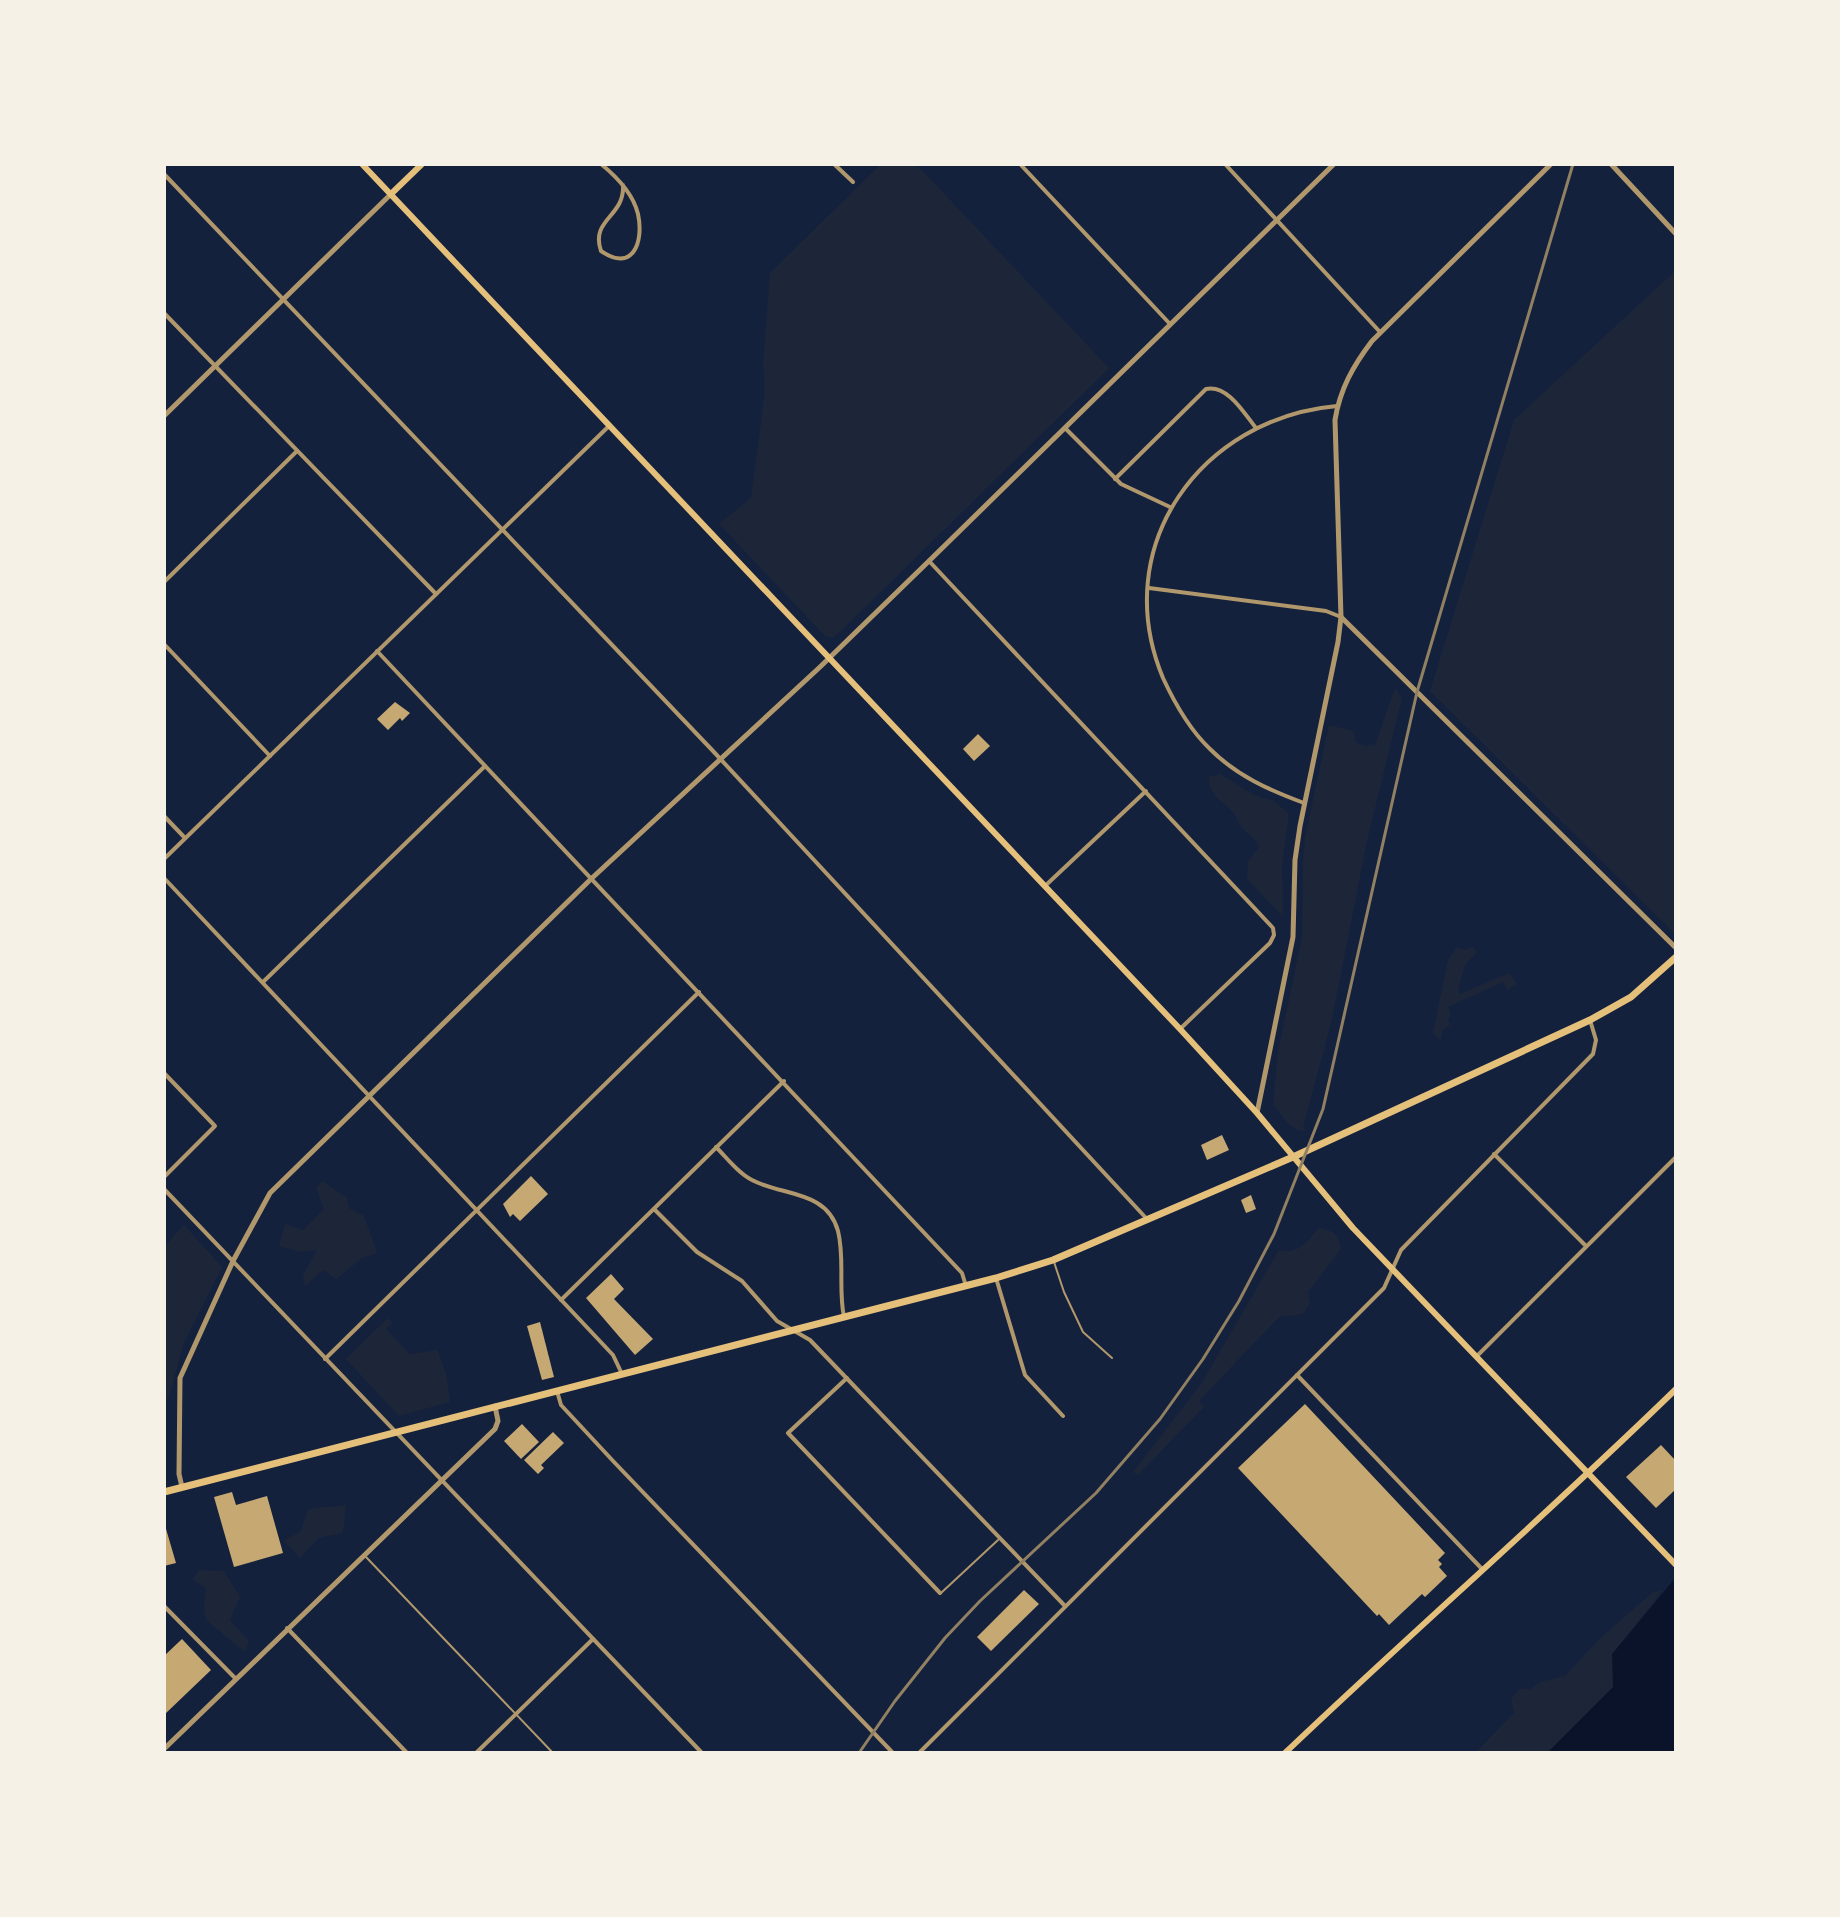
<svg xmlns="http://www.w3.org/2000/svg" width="1840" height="1917" font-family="Jost,sans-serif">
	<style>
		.green { fill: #1d2539 }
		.water { fill: #0b132b }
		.building { fill: #c6a872 }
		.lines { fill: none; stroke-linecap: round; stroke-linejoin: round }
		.service { stroke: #b1986c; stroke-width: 2 }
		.minor { stroke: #b1986c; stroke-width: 4 }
		.tertiary { stroke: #b1986c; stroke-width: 5 }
		.secondary { stroke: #e5c07b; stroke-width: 6 }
		.primary { stroke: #e5c07b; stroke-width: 7 }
		.rail { stroke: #918062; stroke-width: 3 }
	</style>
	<rect width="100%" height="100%" fill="#14213d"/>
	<g class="green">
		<polygon points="881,164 916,164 1109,368 838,634 832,638 825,636 719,524 751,498 765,392 763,363 770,273"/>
		<polygon points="1676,270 1676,935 1430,691 1514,420"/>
		<path d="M1395,688L1402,698L1367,841L1332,1019L1303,1128L1306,1131C1291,1132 1282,1115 1273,1104L1278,1052L1302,937L1303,861L1305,837L1329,725L1354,731L1355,742L1365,746L1375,745Z"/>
		<path d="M1220,774L1254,795L1274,801L1289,814L1282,864L1283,917L1247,879L1248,861L1259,847C1255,837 1248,835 1241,827C1239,823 1237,819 1235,815C1226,802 1207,796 1209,777Z"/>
		<polygon points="1457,947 1464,950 1473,947 1477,952 1465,965 1458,990 1460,994 1509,973 1517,984 1508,990 1503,982 1448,1007 1451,1015 1448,1019 1450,1025 1443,1030 1440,1041 1433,1033 1448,960"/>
		<polygon points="322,1181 347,1198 349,1208 364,1216 377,1253 362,1258 336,1279 323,1270 305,1286 303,1275 317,1250 301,1252 279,1246 285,1224 303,1230 324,1209 316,1188"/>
		<polygon points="184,1225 222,1267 183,1345 169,1397 164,1402 164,1247"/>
		<path d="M1319,1228C1333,1230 1339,1235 1341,1249L1308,1292L1310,1303L1303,1314L1279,1317L1199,1401L1204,1407L1138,1475L1133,1472L1201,1384L1279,1250C1299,1255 1307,1241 1319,1228Z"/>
		<polygon points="388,1318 392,1323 386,1329 410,1354 437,1350 446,1373 450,1402 399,1416 346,1359"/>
		<polygon points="346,1505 343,1533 319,1538 300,1558 284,1541 301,1531 308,1509"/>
		<polygon points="199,1570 224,1571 240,1597 230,1620 249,1641 245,1652 206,1620 204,1608 206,1589 193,1579"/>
		<polygon points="1663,1590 1613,1654 1613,1687 1547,1753 1475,1753 1514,1713 1511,1699 1520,1689 1530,1689 1540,1682 1565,1676 1599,1639 1653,1592"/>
	</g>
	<polygon class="water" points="1676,1577 1676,1753 1547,1753 1613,1687 1612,1654"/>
	<g class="building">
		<polygon points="395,702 410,713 402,721 400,718 388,730 377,719"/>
		<polygon points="978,734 990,746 974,761 963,749"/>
		<polygon points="1222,1135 1229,1150 1207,1160 1201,1145"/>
		<polygon points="531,1176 548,1194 520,1221 513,1214 510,1217 503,1204"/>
		<polygon points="1251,1195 1256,1209 1246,1213 1241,1200"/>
		<polygon points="611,1274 624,1289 614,1299 653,1339 635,1355 586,1298"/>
		<polygon points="540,1322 554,1377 542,1380 527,1326"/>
		<polygon points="1305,1404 1445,1553 1438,1560 1442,1564 1439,1567 1447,1576 1425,1597 1422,1594 1389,1625 1379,1614 1377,1616 1238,1468"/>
		<polygon points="522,1424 539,1442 521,1459 504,1441"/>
		<polygon points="553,1432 564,1443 541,1465 544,1468 538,1474 524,1460"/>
		<polygon points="1661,1445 1676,1461 1676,1489 1656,1508 1626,1477"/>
		<polygon points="232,1492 236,1505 267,1496 283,1553 234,1567 214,1497"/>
		<polygon points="164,1522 176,1563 164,1566"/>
		<polygon points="1024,1590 1039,1604 991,1651 977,1637"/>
		<polygon points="182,1639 211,1670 164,1715 164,1656"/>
	</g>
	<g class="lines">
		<g class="service">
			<polyline points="1054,1262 1064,1292 1083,1332 1112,1358"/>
			<polyline points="366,1557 553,1753"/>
			<polyline points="941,1593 998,1540"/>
		</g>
		<g class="minor">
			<path d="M601,164C617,177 633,193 638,214C644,242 633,273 601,251C590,219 625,217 623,185"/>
			<polyline points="834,164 853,182"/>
			<polyline points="1020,164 1170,324"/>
			<polyline points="1225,164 1380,332"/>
			<polyline points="164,174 713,751 1146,1218"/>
			<polyline points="164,313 436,594"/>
			<polyline points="1065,428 1121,484 1170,507"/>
			<path d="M1115,479L1206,389C1227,384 1244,413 1256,428"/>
			<polyline points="929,561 1273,928 1274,935 1270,943 1180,1029"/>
			<polyline points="164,582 297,451"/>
			<polyline points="1149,588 1326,611 1341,617"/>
			<polyline points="164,644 270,756"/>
			<polyline points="377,651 962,1273 966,1286"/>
			<path d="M1304,803C1269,790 1237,776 1210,749C1189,729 1175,704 1163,678C1108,546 1201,418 1337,406"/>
			<polyline points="164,816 185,838"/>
			<polyline points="164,859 609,426"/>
			<polyline points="164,878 613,1355 622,1374"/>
			<polyline points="1045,886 1146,791"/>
			<polyline points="263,982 485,766"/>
			<polyline points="164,1073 215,1126 164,1177"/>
			<path d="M716,1147C727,1158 738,1173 752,1180C782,1196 827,1190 838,1231C845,1259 838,1289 844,1317"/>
			<polyline points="1494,1154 1586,1246"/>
			<polyline points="164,1189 702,1753"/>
			<polyline points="655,1210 697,1252 742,1281 777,1321 810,1340 1065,1606"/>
			<polyline points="996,1278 1025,1375 1063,1416"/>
			<polyline points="561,1300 784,1081"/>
			<polyline points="1477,1356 1676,1157"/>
			<polyline points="325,1359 699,992"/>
			<polyline points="1297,1375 1482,1569"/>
			<polyline points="847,1378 788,1433 940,1593"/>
			<polyline points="557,1391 561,1405 614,1462 893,1753"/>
			<polyline points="164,1606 235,1678"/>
			<polyline points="287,1628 407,1753"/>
			<polyline points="476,1753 593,1639"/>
			<polyline points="919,1753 1384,1288 1401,1250 1593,1054 1596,1040 1590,1020"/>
		</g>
		<g class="tertiary">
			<polyline points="1611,164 1676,234"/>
			<polyline points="164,416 391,194"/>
			<polyline points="1341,617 1676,948"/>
			<path d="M1257,1113L1293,937L1295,860L1300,826L1338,642L1341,617L1335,420C1340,389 1353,366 1372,341L1551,164"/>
			<polyline points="182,1487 179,1474 180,1378 233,1261 270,1193 591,879 820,667 929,561 1334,164"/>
			<polyline points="164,1749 495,1429 498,1421 495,1406"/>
		</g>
		<g class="secondary">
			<polyline points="362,164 1180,1029 1257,1113 1353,1228 1676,1565"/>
			<polyline points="391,194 422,164"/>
			<path d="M1285,1753C1414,1630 1549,1513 1676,1389"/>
		</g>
		<polyline class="primary" points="164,1492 996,1278 1053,1260 1293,1157 1590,1020 1631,997 1676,957"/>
		<polyline class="rail" points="859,1753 895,1701 945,1638 980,1601 1096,1493 1160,1419 1203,1359 1239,1301 1274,1234 1323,1109 1417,692 1573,164"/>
	</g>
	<rect width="1840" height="1917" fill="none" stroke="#f6f1e7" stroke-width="332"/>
</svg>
